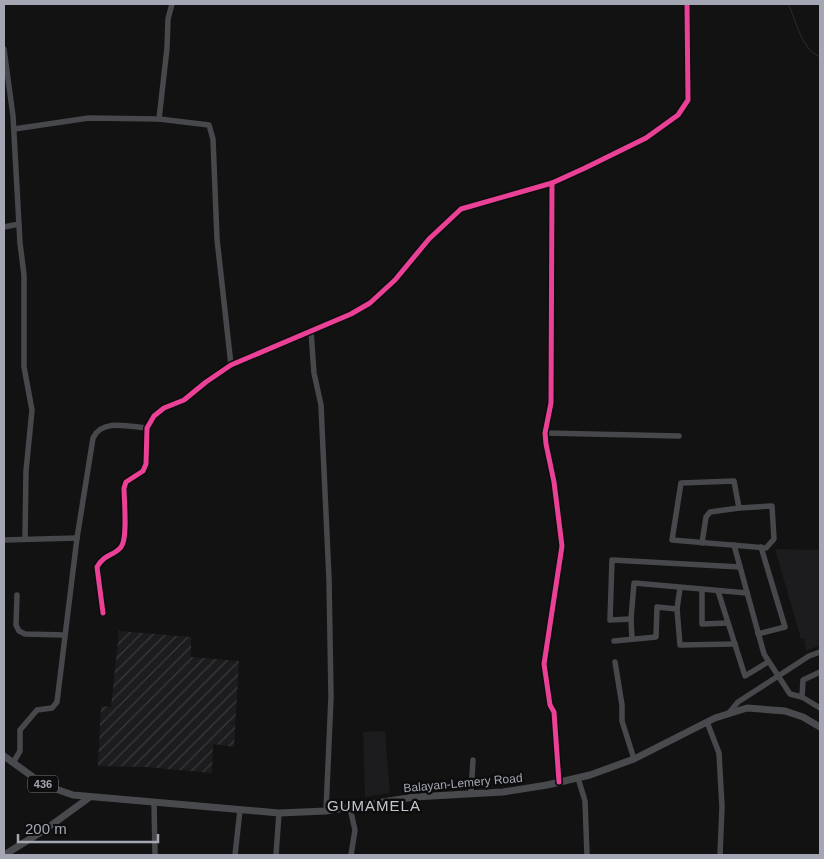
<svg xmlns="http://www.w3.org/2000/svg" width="824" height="859" font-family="Arial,sans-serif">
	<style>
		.built { fill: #1c1c1e }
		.industrial { fill: url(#industrial-furrows) }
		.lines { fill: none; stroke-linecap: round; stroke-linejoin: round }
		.stream { stroke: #292e35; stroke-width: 1 }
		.minor { stroke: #47484b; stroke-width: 5.5 }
		.major { stroke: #494a4d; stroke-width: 7 }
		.cycleway-casing { stroke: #0d0d0e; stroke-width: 8 }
		.cycleway { stroke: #ea4096; stroke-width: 5 }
		.labels { text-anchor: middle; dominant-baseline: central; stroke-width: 5; stroke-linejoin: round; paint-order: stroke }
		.shield { fill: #0d0d0e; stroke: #777982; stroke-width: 1 }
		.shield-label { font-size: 11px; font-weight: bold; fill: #a4a7b3 }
		.street-label { font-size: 12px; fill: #a4a7b3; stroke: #0d0d0e }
		.quarter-label { font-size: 15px; letter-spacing: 1px; fill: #c4c6cf; stroke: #0d0d0e }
	</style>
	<defs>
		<pattern id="industrial-furrows" width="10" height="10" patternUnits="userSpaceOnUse" patternTransform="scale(1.25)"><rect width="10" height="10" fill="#1c1c1e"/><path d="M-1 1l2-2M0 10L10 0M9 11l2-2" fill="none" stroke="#3a3a3c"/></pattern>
	</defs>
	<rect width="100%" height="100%" fill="#121212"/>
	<g class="built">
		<polygon points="775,549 820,550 820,645 806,651 804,638 801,639"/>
		<polygon points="385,731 390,793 365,797 363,732"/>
	</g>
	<polygon class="industrial" points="119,631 191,637 191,657 239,661 234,747 213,744 212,773 145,767 98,766 101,706 111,707"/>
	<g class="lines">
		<path class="stream" d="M788,4C797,21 800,48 820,57"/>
		<g class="minor">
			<polyline points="4,49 13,116 20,243 24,275 24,367 32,410 26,471 25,539"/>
			<polyline points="159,119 167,48 168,19 172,4"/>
			<polyline points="14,129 89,118 159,119 209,125 213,139 217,239 231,365"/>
			<polyline points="552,183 551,403 545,433 546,444 554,482 562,546 544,664 550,705 554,712 559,782"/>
			<polyline points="4,227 19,224"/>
			<polyline points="311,331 314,373 321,405 329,579 331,697 326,811"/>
			<polyline points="545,433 679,436"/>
			<polygon points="734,481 739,508 772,506 774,539 766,548 672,540 681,483"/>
			<polyline points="4,540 77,538"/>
			<polyline points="702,543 706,517 710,512 739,508"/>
			<polyline points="734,545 764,654 790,694 802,697 820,708"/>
			<polyline points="680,588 677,609 680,645 735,644"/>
			<polyline points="702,590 702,624 728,623"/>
			<polyline points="718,591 745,676 768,662"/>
			<polyline points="17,595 16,625 19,631 25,634 65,635"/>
			<path d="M103,613L97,567C104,554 114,556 121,547C128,539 124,500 124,488L126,482L143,471L146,464L147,428L154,416L164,408L184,400L206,382L231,365L351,314L370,303L395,280L429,239L461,209L552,183L585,168L646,138L678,115L688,100L687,4"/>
			<polyline points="631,619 610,620 612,560 740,567"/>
			<polyline points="758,634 785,627 761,547"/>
			<polyline points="632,639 631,619 634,583 747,593"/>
			<polyline points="614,641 656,637 657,607 677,609"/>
			<polyline points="615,662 622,705 622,721 634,759"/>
			<polyline points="802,697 803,680 820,672"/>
			<polyline points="728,714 738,702 809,656 820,652"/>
			<polyline points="707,722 719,753 722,807 720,855"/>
			<path d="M13,763L20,751V730L37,710L52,708L57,702L77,538L93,438C102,418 131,427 147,428"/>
			<polyline points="578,778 585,801 587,855"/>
			<polyline points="471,793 473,760"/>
			<polyline points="154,802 155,855"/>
			<polyline points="350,808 355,830 351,855"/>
			<polyline points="235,855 240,810"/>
			<polyline points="276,855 279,813"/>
		</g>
		<g class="major">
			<polyline points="4,756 44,785 73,795 279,813 326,811 414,797 503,792 547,785 590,775 634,759 715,718 747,708 785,711 803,717 820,727"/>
			<polyline points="4,855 46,829 90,797"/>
		</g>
		<defs>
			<g id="cycleway">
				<polyline points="552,183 551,403 545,433 546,444 554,482 562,546 544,664 550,705 554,712 559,782"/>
				<path d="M103,613L97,567C104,554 114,556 121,547C128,539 124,500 124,488L126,482L143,471L146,464L147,428L154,416L164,408L184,400L206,382L231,365L351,314L370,303L395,280L429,239L461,209L552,183L585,168L646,138L678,115L688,100L687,4"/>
			</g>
		</defs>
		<use href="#cycleway" class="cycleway-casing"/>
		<use href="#cycleway" class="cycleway"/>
	</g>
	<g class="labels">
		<rect class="shield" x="28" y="775.5" width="30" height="17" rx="4"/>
		<g class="shield-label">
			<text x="43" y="784">436</text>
		</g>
		<g class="street-label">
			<text transform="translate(463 783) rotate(-5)">Balayan-Lemery Road</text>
		</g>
		<g class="quarter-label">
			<text x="374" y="805">GUMAMELA</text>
		</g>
	</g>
	<rect width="824" height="859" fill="none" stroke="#a4a7b3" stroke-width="10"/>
	<path d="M18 834v8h140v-8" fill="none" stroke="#a4a7b3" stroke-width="2.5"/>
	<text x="25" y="834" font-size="15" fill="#a4a7b3" stroke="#0d0d0e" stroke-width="4" paint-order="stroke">200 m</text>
</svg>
